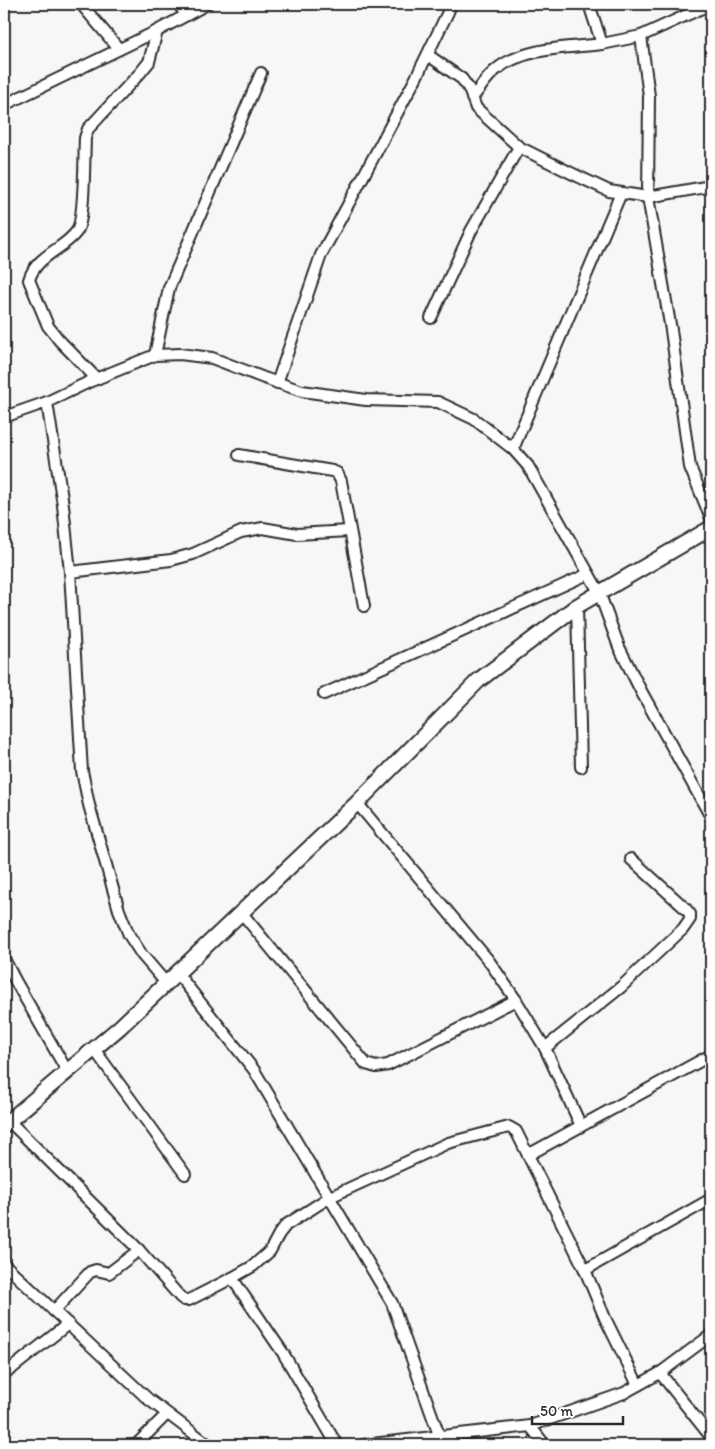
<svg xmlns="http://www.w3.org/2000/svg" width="715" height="1449" font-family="Itim,sans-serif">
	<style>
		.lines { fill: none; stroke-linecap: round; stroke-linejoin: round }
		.street-casing { stroke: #2b2b2b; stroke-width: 14 }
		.secondary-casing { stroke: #2b2b2b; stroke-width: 18 }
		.street { stroke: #fff; stroke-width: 10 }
		.secondary { stroke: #fff; stroke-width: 14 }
	</style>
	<rect width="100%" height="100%" fill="#f7f7f7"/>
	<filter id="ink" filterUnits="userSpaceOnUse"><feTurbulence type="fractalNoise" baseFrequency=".02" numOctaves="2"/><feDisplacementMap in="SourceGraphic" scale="10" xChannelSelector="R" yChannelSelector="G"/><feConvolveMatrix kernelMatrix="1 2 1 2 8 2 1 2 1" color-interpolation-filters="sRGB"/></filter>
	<g filter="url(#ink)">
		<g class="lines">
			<defs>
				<g id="street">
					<polyline points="81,4 119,49"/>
					<polyline points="178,4 187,15"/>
					<polyline points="589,4 602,44 641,36 711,4"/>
					<polyline points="641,36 649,96 648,197 671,330 690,467 711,518"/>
					<polyline points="428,55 462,79 469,89 476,108 519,147 571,173 609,191 648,197 711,186"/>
					<path d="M472,98C480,89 487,76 497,69C524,47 569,48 602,44"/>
					<polyline points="4,105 157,31 207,4"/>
					<polyline points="431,318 471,231 519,147"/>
					<polyline points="155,355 169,288 261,73"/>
					<path d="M97,379L59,340L48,326L29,280C36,255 65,249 77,231C85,218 84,156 85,138L88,129L140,73L149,62L157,31"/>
					<polyline points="277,383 321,255 416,78 448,12 451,4"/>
					<polyline points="47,402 63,505 70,572 82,771 89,805 119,910 129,935 142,955 166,983"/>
					<polyline points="4,417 47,402 91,381 155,355 180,354 212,358 264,378 302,391 366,400 438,402 474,419 513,449 528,466 599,592 619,647 641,691 711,817"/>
					<polyline points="513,449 621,193"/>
					<polyline points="239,455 332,471 337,473 341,481 364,606"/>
					<polyline points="70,572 171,560 193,554 241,532 263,528 297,534 349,531"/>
					<polyline points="577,606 581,767"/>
					<polyline points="324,694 588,574"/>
					<polyline points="357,803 489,961 516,1000 545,1048 581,1126"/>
					<polyline points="241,912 366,1064 376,1067 388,1065 516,1000"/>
					<polyline points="4,959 16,982 67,1071"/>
					<polyline points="177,973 254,1070 392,1303 439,1435"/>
					<polyline points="545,1048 621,987 683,929 690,919 690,914 685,908 631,859"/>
					<polyline points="94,1049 185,1174"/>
					<polyline points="9,1121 139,1250 180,1297 184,1300 189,1300 232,1278 253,1266 270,1251 279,1234 286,1225 330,1197 448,1143 509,1127 516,1131 585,1270 605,1318 638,1385"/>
					<polyline points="528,1155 711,1055"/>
					<polyline points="4,1264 148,1399 209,1445"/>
					<polyline points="585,1270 711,1199"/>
					<polyline points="232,1278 283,1353 337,1445"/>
					<polyline points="54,1311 90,1272 96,1270 109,1273 139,1250"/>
					<polyline points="4,1373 11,1369 68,1324"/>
					<polyline points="660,1373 711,1437"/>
					<polyline points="530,1426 545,1445"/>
					<polyline points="136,1445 167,1414"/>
					<polyline points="363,1445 530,1426 624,1393 660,1373 711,1335"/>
				</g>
				<polyline id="secondary" points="4,1125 120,1027 357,803 479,680 577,606 711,528"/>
			</defs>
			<use href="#street" class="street-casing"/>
			<use href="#secondary" class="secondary-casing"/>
			<use href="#street" class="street"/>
			<use href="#secondary" class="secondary"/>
		</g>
	</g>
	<rect width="715" height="1449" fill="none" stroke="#fff" stroke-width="20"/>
	<rect x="10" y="10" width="695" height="1429" fill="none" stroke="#2b2b2b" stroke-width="2" filter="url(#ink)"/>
	<path d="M532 1416v8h91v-8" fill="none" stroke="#2b2b2b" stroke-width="2.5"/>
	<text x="540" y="1416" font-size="15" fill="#2b2b2b" stroke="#ffffff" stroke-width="4" paint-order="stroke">50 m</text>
</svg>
